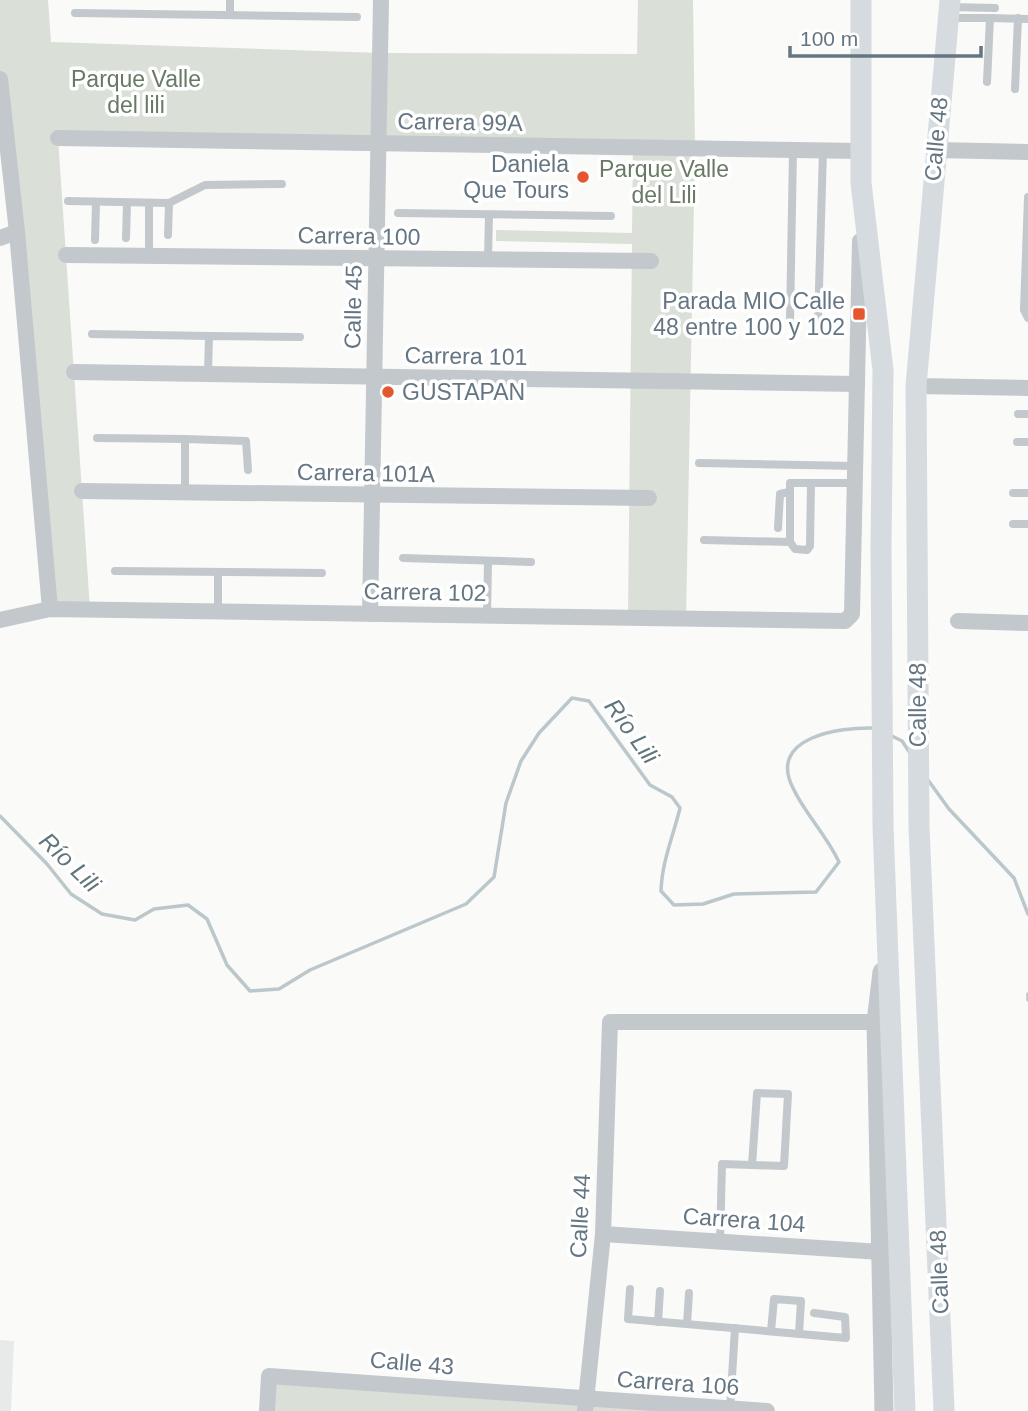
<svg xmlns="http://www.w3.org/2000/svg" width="1028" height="1411" font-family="Arial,sans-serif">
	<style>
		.built { fill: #e8e9e9 }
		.green { fill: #dadfd7 }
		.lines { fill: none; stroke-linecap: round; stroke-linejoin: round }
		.stream { stroke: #bbc7cb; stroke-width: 3.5 }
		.service { stroke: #c3c8cc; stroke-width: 8 }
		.minor { stroke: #c3c8cc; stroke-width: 16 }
		.tertiary { stroke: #c3c8cc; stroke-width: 19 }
		.secondary { stroke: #d6dbdf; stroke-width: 21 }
		.poi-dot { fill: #e4572e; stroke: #fff; stroke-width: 2.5 }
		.labels { text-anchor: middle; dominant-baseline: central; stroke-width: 7; stroke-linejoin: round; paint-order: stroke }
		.park-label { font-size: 23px; fill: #687a64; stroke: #fff }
		.street-label { font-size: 23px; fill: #657683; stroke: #fff }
		.poi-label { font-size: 23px; fill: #657683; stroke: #fff; text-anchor: end }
		.water-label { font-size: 24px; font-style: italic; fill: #60757c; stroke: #fff }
	</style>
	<rect width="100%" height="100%" fill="#fafaf8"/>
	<polygon class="built" points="0,1340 14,1341 11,1411 0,1411"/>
	<g class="green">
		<polygon points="0,0 48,0 51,42 380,53 637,54 638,0 693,0 695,148 686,619 628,618 632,244 496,241 496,230 632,233 633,147 58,138 90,609 50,609 0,79"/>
		<polygon points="269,1376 767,1411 267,1411"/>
	</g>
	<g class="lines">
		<g class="stream">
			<polyline points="890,735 902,741 910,753"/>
			<polyline points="928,780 949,809 1014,878 1028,914"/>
			<path d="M0,816L47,864L71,894L102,914L135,920L154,909L188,905L207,919L227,965L250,991L279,989L310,970L466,904L494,877L506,803L521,761L539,733L572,698L589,701L650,785L672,797L680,808C673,837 662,861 661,891L674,905L703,904L734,894L816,892L839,862C826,834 805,814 793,788C767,737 840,727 874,728"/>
			<polyline points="1028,994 1028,1000"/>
		</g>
		<g class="service">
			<polyline points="950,7 995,8"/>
			<polyline points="75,13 357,17"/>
			<polyline points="230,15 230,0"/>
			<polyline points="949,18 990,18 987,82"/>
			<polyline points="990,18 1028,19"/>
			<polyline points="1015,89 1018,18"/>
			<polyline points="1028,197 1024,310 1028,318"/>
			<polyline points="68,201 169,203 205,185 282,184"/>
			<polyline points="398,213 611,216"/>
			<polyline points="168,235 169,203"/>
			<polyline points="126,238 127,203"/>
			<polyline points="95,240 96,202"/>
			<polyline points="149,255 149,203"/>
			<polyline points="488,259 489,215"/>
			<polyline points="790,322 793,150"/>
			<polyline points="818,323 823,150"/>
			<polyline points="92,334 209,336"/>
			<polyline points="208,375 209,336 300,337"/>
			<polyline points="1018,414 1028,414"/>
			<polyline points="97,438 185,439"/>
			<polyline points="1017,442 1028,442"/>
			<polyline points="699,463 855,466"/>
			<polyline points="185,492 185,439 246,441 248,470"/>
			<polyline points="1013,493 1028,493"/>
			<polyline points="1013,524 1028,524"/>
			<polyline points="778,528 780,494 789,492"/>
			<polyline points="704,540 790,542 795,549 807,550 810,546 811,483"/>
			<polyline points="790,542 790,483 855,483"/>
			<polyline points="403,558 531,562"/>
			<polyline points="115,571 322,573"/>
			<polyline points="218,610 218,572"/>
			<polyline points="487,616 488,562"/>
			<polygon points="757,1093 788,1094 784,1166 752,1165"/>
			<polyline points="720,1242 722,1164 752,1165"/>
			<polyline points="630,1289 628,1319 846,1338 845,1317 814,1313"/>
			<polyline points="658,1322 660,1291"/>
			<polyline points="687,1324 689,1293"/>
			<polyline points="771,1331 774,1299 801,1301 799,1334"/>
			<polyline points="730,1409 735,1328"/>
		</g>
		<g class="minor">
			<polyline points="0,79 17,232 50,609"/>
			<polyline points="58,138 861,151"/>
			<polyline points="935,150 1028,152"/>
			<polyline points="0,238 17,232"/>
			<polyline points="66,255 651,261"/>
			<polyline points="74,372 857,384"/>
			<polyline points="916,386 1028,388"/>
			<polyline points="82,491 649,498"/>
			<polyline points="370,614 381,0"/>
			<polyline points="0,620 50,609 845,621 852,614 860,241"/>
			<polyline points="958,621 1028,623"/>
			<polyline points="603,1234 881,1252"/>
			<polyline points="267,1411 269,1376 767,1411"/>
			<polyline points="585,1411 603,1234 610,1022 876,1022"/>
		</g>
		<polyline class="tertiary" points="882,972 876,1022 884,1411"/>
		<g class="secondary">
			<polyline points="861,0 861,183 883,370 881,547 883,826 905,1411"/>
			<polyline points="944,1411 919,827 916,386 950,0"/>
		</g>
	</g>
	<g class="poi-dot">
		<circle cx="583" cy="177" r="7"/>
		<rect x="852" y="307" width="14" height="14" rx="3.5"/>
		<circle cx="388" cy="392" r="7"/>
	</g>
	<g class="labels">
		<g class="park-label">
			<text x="136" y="79">Parque Valle<tspan x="136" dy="26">del lili</tspan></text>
			<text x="664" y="169">Parque Valle<tspan x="664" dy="26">del Lili</tspan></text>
		</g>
		<g class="street-label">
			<text transform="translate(460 122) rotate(1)">Carrera 99A</text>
			<text transform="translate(936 139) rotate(-85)">Calle 48</text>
			<text transform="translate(359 236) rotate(1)">Carrera 100</text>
			<text transform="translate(353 307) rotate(-89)">Calle 45</text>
			<text transform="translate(466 356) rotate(1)">Carrera 101</text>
			<text transform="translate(366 473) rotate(1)">Carrera 101A</text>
			<text transform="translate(425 592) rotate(1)">Carrera 102</text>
			<text transform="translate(918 705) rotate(-90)">Calle 48</text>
			<text transform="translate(580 1216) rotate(-87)">Calle 44</text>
			<text transform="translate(744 1220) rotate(4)">Carrera 104</text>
			<text transform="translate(939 1272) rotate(-92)">Calle 48</text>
			<text transform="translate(412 1363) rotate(5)">Calle 43</text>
			<text transform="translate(678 1383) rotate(4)">Carrera 106</text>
		</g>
		<g class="poi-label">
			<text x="569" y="164">Daniela<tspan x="569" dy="26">Que Tours</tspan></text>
			<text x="845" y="301">Parada MIO Calle<tspan x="845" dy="26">48 entre 100 y 102</tspan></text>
			<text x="402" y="392" text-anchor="start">GUSTAPAN</text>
		</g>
		<g class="water-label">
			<text transform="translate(632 731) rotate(54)">Río Lili</text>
			<text transform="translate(70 862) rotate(44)">Río Lili</text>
		</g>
	</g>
	<path d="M790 46v10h191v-10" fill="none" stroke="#657683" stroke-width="3.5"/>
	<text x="800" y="46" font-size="21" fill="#657683" stroke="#ffffff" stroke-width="5" paint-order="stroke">100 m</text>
</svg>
